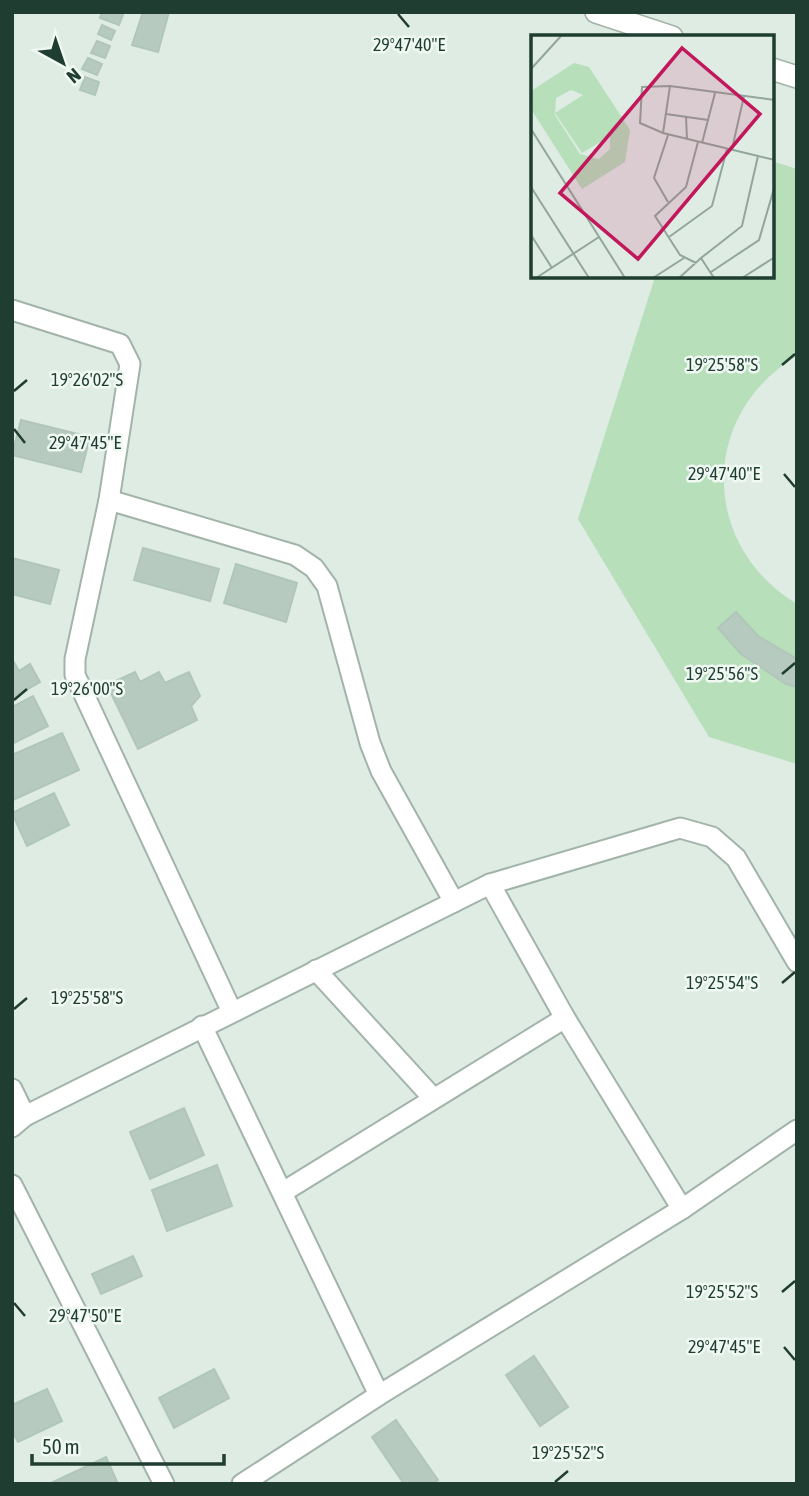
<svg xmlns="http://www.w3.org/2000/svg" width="809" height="1496" font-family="'Asap Condensed',sans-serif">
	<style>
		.green { fill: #b6dfba }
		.building { fill: #b7cabf; stroke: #b1c6ba; stroke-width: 2 }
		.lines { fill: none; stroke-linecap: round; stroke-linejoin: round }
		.minor-casing { stroke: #a2b4aa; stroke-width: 23 }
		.tertiary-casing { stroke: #a2b4aa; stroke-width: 24 }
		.minor { stroke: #fff; stroke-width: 19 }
		.tertiary { stroke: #fff; stroke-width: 21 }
		.ticks { fill: none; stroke: #1f3d30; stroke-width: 2.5 }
		.inset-road { fill: none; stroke: #92a69c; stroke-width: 2 }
		.view { fill: #c2185b; fill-opacity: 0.15; stroke: #c2185b; stroke-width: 3.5 }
		.inset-edge { fill: none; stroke: #1f3d30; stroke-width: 3.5 }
		.ticks-label { font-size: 18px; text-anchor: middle; fill: #1f3d30; stroke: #f0f8f3; stroke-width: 5; stroke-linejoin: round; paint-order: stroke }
	</style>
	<rect width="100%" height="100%" fill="#dfece4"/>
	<path class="green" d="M772,161L797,169V356C699,414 700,546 797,604V764L709,737L578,519L655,277L772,276Z"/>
	<g class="building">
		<polygon points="102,12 124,12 119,25 100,18"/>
		<polygon points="143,12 169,12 158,52 132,45"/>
		<polygon points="102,25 115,31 111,40 98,34"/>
		<polygon points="97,41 110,46 105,58 91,53"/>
		<polygon points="88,58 102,64 97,75 82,69"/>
		<polygon points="85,77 99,82 95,95 80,90"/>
		<polygon points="21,420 90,437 81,472 12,455"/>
		<polygon points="143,548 219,569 210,601 134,580"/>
		<polygon points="12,558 59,570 50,604 12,594"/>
		<polygon points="236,564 297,583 286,622 224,603"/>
		<polygon points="736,612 758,636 797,659 797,687 786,684 741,654 718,628"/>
		<polygon points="12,659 19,671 30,664 40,682 12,698"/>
		<polygon points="135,672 140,682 159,672 165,683 189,672 200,696 191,706 197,720 138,749 107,685"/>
		<polygon points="33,696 48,726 12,744 12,707"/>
		<polygon points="62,733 79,770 13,800 12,755"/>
		<polygon points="54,793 69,825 27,846 12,813"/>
		<polygon points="184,1108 204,1155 150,1179 130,1132"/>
		<polygon points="217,1165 232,1206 167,1231 152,1190"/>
		<polygon points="133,1256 142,1276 101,1294 92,1274"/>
		<polygon points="534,1356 568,1407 540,1426 506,1375"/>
		<polygon points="214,1369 229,1398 174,1428 159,1398"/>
		<polygon points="47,1389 62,1421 18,1442 12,1431 12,1405"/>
		<polygon points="396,1420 438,1480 433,1484 404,1484 372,1437"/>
		<polygon points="106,1457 118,1484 49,1484"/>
	</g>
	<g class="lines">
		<defs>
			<g id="minor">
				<polyline points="12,310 120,344 130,364 109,500 75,659 75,675 232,1012"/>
				<polyline points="109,500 295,555 314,568 327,586 370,743 381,771 454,902"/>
				<polyline points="490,884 565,1018 682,1209"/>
				<polyline points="316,970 433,1098"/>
				<polyline points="202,1026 379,1395"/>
				<polyline points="12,1089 25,1116"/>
				<polyline points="12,1127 25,1116 490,884 680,828 712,837 736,858 797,962"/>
				<polyline points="12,1185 164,1484"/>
				<polyline points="283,1192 565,1018"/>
				<polyline points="242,1484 379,1395 682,1209 797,1130"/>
			</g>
			<g id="tertiary">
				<polyline points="596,12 672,37"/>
				<polyline points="772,69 797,77"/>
			</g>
		</defs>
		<use href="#minor" class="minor-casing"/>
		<use href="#tertiary" class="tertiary-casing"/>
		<use href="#minor" class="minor"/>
		<use href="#tertiary" class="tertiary"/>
	</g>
	<path class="ticks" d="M398,14L409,27M782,365L795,354M14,391L27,380M14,429L25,443M784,474L795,487M782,674L795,663M14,700L27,689M782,983L795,972M14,1009L27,998M782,1292L795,1281M14,1303L25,1316M784,1347L795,1360M555,1482L568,1471"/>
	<g transform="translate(531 35)">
		<rect width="243" height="243" fill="#dfece4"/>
		<path d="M43,28L58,32L99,95L94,127L51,154L0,74V56ZM40,55L52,60L24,78L51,118L79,101V114L68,124L49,119L24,80L25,63Z" fill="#b6dfba" fill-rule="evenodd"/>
		<path class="inset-road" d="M0,34L30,1M135,79L177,85M155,82L156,104M0,94L94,243M132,98L139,51M137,100L123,143L137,167M171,108L184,58M201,114L213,61M227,121L132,98L109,88L111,52L139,51L244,65M0,152L58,243M0,200L21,233M138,202L181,171L196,114M165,228L149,220L124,181L155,152L167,107M180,237L228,205L244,150M5,243L68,202M122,243L153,223M148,243L170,223M183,243L170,223L211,191L227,121L244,125M211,243L244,222"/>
		<path class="view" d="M151,13L229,79L107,224L29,158Z"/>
		<rect width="243" height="243" class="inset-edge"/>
	</g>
	<g class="ticks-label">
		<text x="409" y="51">29°47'40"E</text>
		<text x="722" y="371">19°25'58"S</text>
		<text x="87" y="386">19°26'02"S</text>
		<text x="85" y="449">29°47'45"E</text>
		<text x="724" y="480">29°47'40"E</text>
		<text x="722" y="680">19°25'56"S</text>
		<text x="87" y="695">19°26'00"S</text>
		<text x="722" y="989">19°25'54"S</text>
		<text x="87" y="1004">19°25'58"S</text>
		<text x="722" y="1298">19°25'52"S</text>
		<text x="85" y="1322">29°47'50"E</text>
		<text x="724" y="1353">29°47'45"E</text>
		<text x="568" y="1459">19°25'52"S</text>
	</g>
	<rect width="809" height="1496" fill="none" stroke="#1f3d30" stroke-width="28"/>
	<g transform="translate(63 63) rotate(140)" stroke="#f0f8f3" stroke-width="5" paint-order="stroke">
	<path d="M0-5L12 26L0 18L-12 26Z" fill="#1f3d30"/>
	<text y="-10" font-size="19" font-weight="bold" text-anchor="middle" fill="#1f3d30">N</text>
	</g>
	<path d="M32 1454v10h192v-10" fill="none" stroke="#1f3d30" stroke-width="3.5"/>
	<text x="42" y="1454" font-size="21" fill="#1f3d30" stroke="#f0f8f3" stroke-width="5" paint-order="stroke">50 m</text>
</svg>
